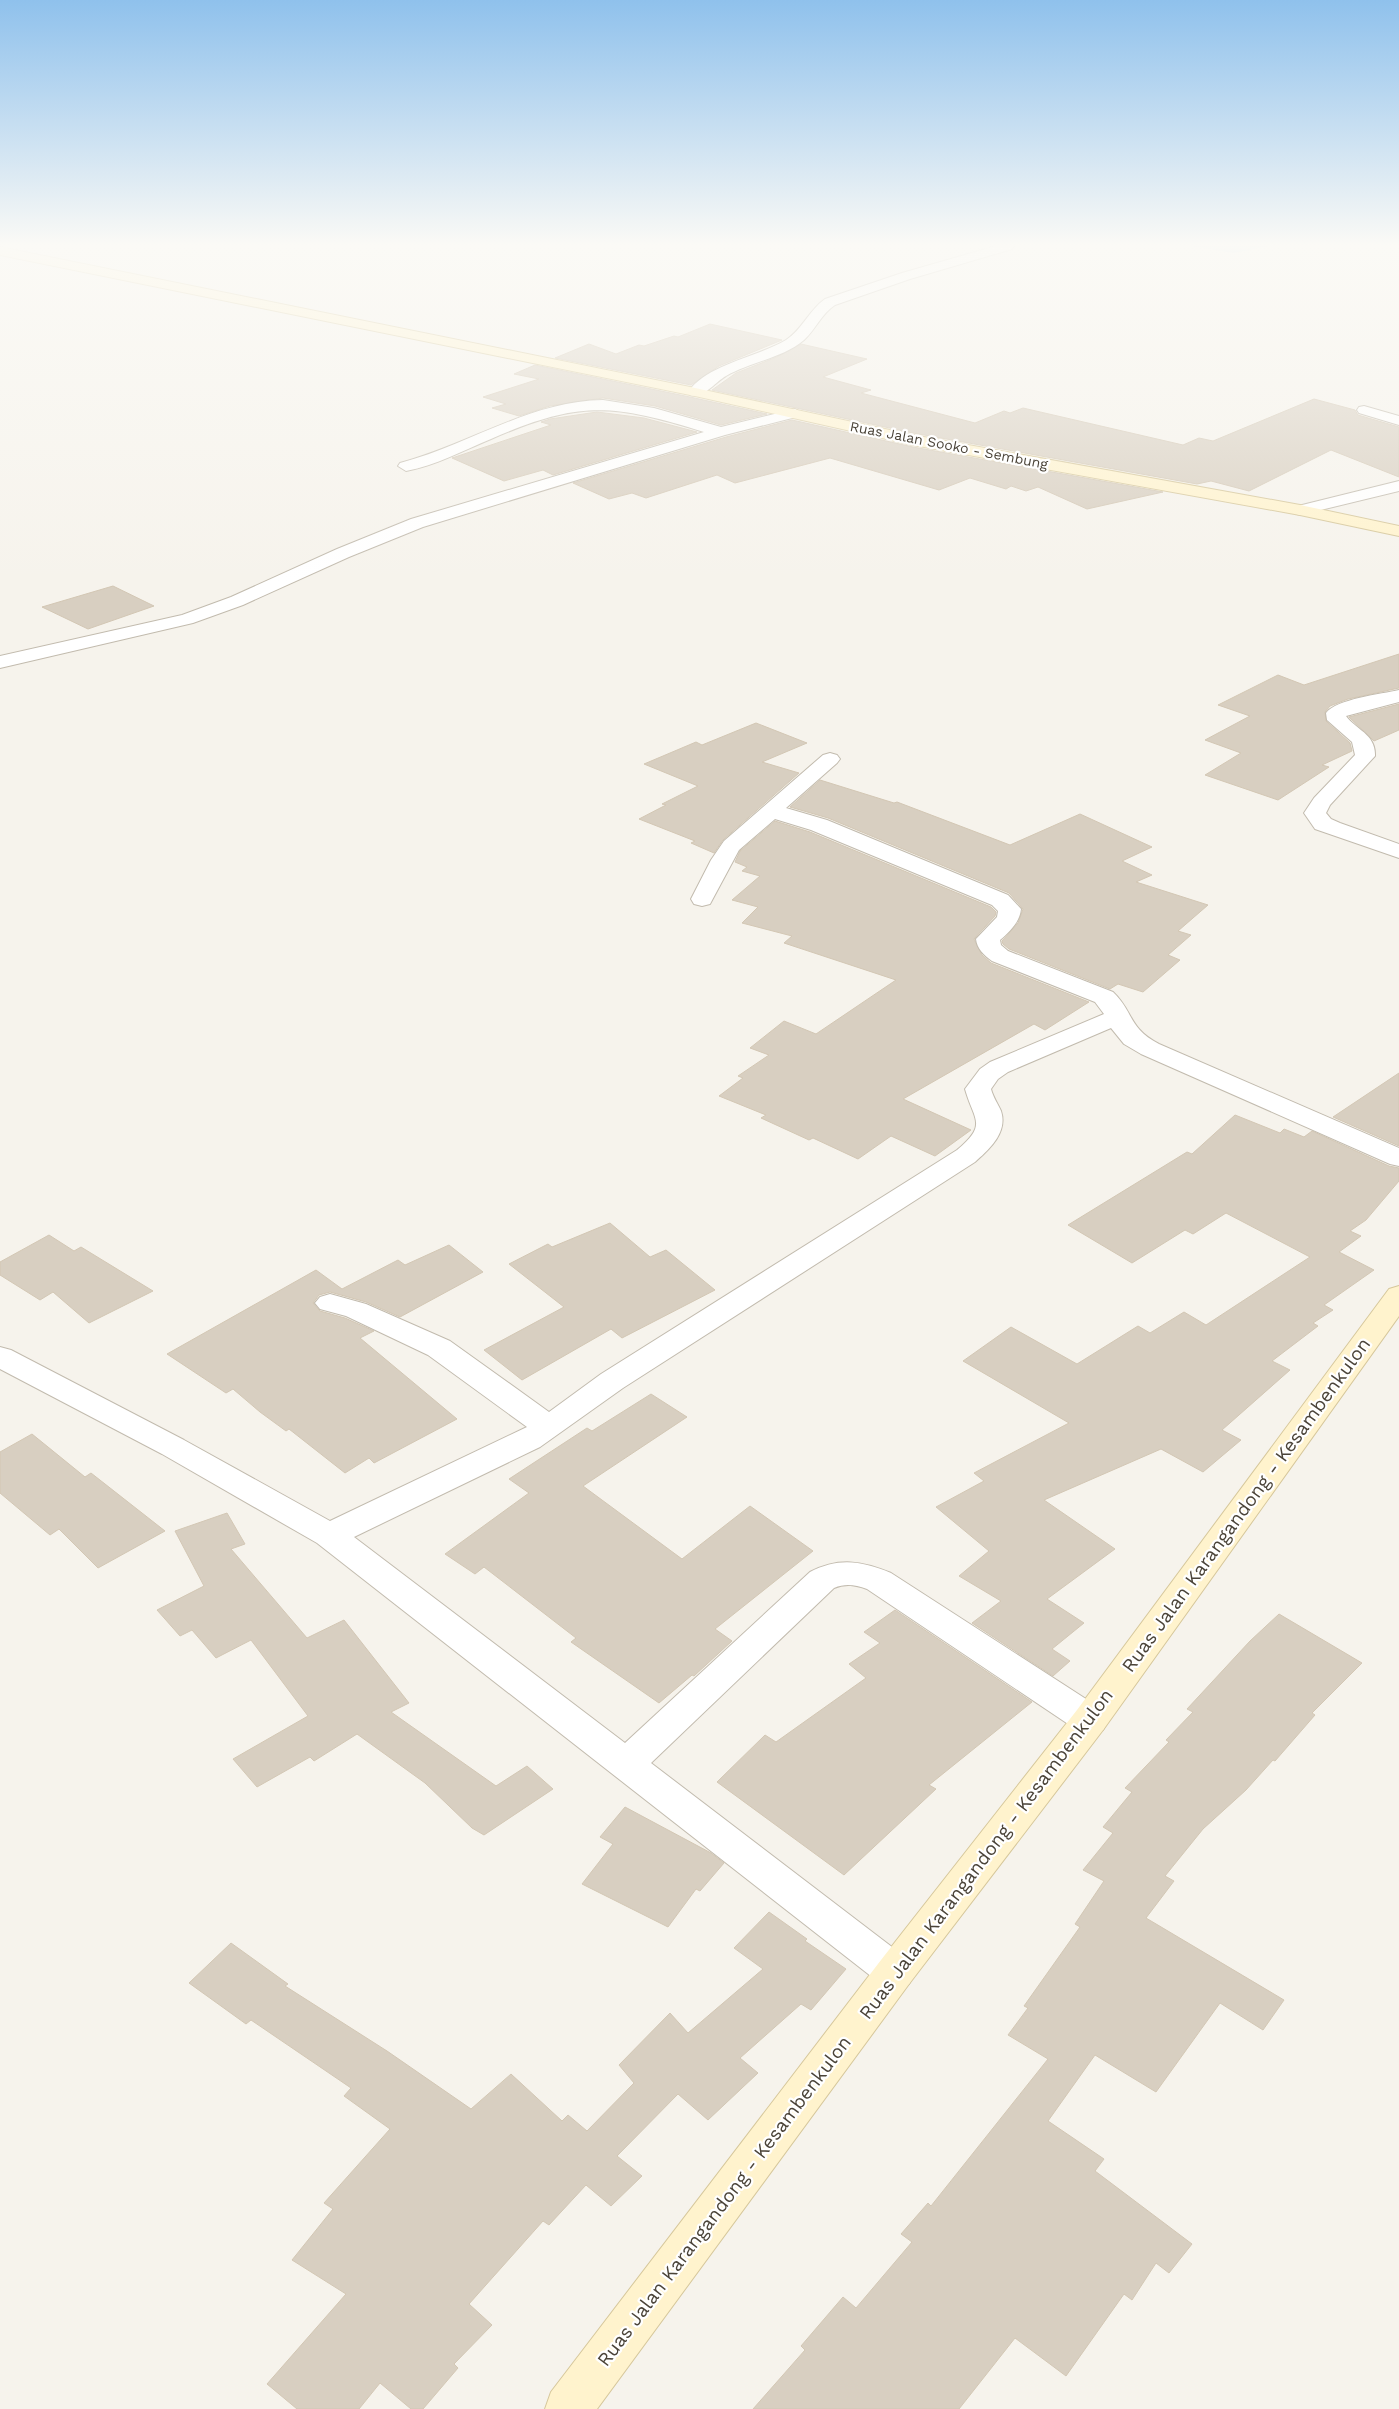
<svg xmlns="http://www.w3.org/2000/svg" width="1399" height="2409" font-family="'Work Sans',sans-serif">
	<style>
		.water { fill: #a9d4f2 }
		.building { fill: #d8cfc1; stroke: #d3c7b4 }
		.lines { fill: none; stroke-linecap: round; stroke-linejoin: round }
		.street-casing { stroke: #c2bbae; stroke-width: 2 }
		.secondary-casing { stroke: #d6c79b; stroke-width: 2 }
		.street { fill: #fff; fill-rule: evenodd }
		.secondary { fill: #fff3cd; fill-rule: evenodd }
		.labels { text-anchor: middle; dominant-baseline: central; stroke-width: 4.5; stroke-linejoin: round; paint-order: stroke }
		.far-street-label { font-size: 14px; fill: #4b4439; stroke: #fff }
		.near-street-label { font-size: 19px; fill: #4b4439; stroke: #fff }
	</style>
	<rect width="100%" height="100%" fill="#f6f3ec"/>
	<polygon class="water" points="1191,246 1269,246 1234,253"/>
	<g class="building">
		<polygon points="710,324 782,340 719,366 691,385 555,358 589,344 616,354 639,345 644,346 674,336 678,337"/>
		<polygon points="801,344 867,359 823,377 871,390 861,393 975,423 1004,411 1010,413 1023,408 1183,445 1199,438 1213,441 1314,399 1355,410 1358,415 1399,427 1399,477 1331,450 1249,491 1211,481 1197,484 913,433 712,390 736,373 777,357"/>
		<polygon points="535,365 690,397 767,414 721,425 655,406 603,398 550,406 519,416 492,408 506,404 483,397 539,379 514,374"/>
		<polygon points="597,412 644,418 697,432 553,475 543,470 504,481 452,458 551,425 541,422 550,419"/>
		<polygon points="792,420 913,447 1163,492 1087,509 1038,487 1026,491 1011,486 1006,489 970,478 939,490 830,458 735,483 717,475 646,498 632,493 609,499 573,483 726,437"/>
		<polygon points="113,586 154,606 88,629 42,607"/>
		<polygon points="1399,654 1399,688 1348,699 1330,706 1325,712 1326,721 1350,743 1352,751 1322,765 1329,767 1278,800 1205,775 1241,753 1205,740 1250,716 1218,705 1278,675 1304,685"/>
		<polygon points="1399,704 1399,730 1374,741 1349,717"/>
		<polygon points="756,723 807,743 762,762 799,773 723,840 714,853 691,843 695,841 639,819 666,805 662,804 698,786 644,764 696,742 702,745"/>
		<polygon points="820,780 894,803 897,802 1010,845 1080,814 1152,847 1122,861 1152,875 1136,882 1208,905 1178,931 1191,935 1168,955 1180,960 1143,992 1118,984 1110,989 1009,949 1003,944 1002,941 1018,923 1023,909 1009,893 828,818 790,807"/>
		<polygon points="775,821 810,832 991,907 996,912 995,916 974,939 982,955 991,963 1089,1002 1045,1030 1034,1024 903,1099 971,1130 935,1156 891,1136 858,1159 813,1138 809,1140 761,1118 766,1115 719,1096 743,1078 738,1076 769,1055 750,1048 784,1021 816,1034 896,980 784,943 792,936 742,923 758,907 732,900 760,876 742,871 747,867 735,862 740,851"/>
		<polygon points="1399,1073 1399,1146 1333,1117"/>
		<polygon points="1235,1115 1280,1133 1284,1129 1304,1137 1312,1131 1389,1166 1399,1168 1399,1181 1366,1220 1350,1231 1361,1236 1339,1252 1374,1270 1324,1305 1333,1310 1313,1323 1318,1326 1272,1361 1290,1370 1222,1430 1241,1440 1203,1472 1161,1449 1044,1500 1115,1549 1047,1599 1084,1623 1052,1649 1070,1661 1053,1676 972,1623 1001,1601 959,1576 989,1551 936,1507 984,1481 974,1473 1069,1423 963,1361 1011,1327 1077,1364 1138,1326 1150,1333 1184,1312 1206,1325 1310,1257 1226,1213 1193,1234 1185,1230 1132,1263 1068,1225 1187,1152 1192,1154"/>
		<polygon points="610,1223 650,1257 666,1250 715,1290 622,1338 611,1329 522,1380 484,1350 564,1307 509,1264 548,1244 552,1247"/>
		<polygon points="49,1235 74,1251 81,1247 153,1291 89,1323 53,1292 40,1300 0,1275 0,1262"/>
		<polygon points="449,1245 483,1272 400,1317 366,1302 330,1292 319,1295 313,1303 320,1311 345,1318 374,1331 360,1338 457,1419 374,1463 369,1458 345,1473 289,1429 286,1431 260,1412 233,1389 226,1393 167,1354 316,1270 342,1289 398,1260 405,1265"/>
		<polygon points="651,1394 687,1417 583,1486 682,1559 750,1506 813,1551 715,1629 732,1641 694,1676 692,1675 659,1703 571,1642 576,1638 484,1567 475,1574 445,1554 529,1493 509,1479 587,1428 592,1431"/>
		<polygon points="32,1434 85,1477 91,1473 165,1531 98,1568 59,1529 50,1535 0,1493 0,1452"/>
		<polygon points="227,1513 245,1544 231,1549 307,1638 344,1620 409,1703 391,1712 496,1786 527,1766 553,1789 484,1835 472,1828 425,1783 357,1734 314,1761 310,1757 257,1787 233,1759 308,1716 251,1640 216,1658 192,1630 180,1636 157,1610 204,1586 175,1531"/>
		<polygon points="895,1610 1032,1702 929,1785 936,1789 844,1875 717,1782 765,1735 776,1742 866,1678 849,1664 880,1643 864,1632"/>
		<polygon points="1279,1614 1362,1663 1312,1713 1315,1715 1275,1761 1273,1760 1246,1790 1203,1829 1165,1876 1174,1881 1146,1918 1284,2000 1263,2030 1220,2003 1156,2092 1095,2055 1048,2121 1104,2159 1095,2171 1192,2244 1169,2273 1156,2263 1132,2300 1124,2294 1066,2376 1015,2338 959,2409 753,2409 805,2350 801,2346 843,2297 856,2308 912,2242 901,2234 928,2203 931,2206 1048,2059 1008,2035 1028,2008 1024,2006 1080,1927 1075,1924 1104,1881 1083,1870 1113,1833 1103,1827 1132,1792 1125,1788 1169,1742 1166,1740 1193,1712 1187,1709 1250,1641"/>
		<polygon points="625,1807 711,1853 724,1863 700,1891 696,1889 668,1927 582,1884 613,1844 600,1837"/>
		<polygon points="769,1912 807,1939 805,1941 846,1969 811,2010 801,2004 740,2058 758,2073 708,2120 678,2094 617,2156 642,2176 611,2206 586,2185 549,2225 543,2221 469,2304 492,2325 454,2364 458,2368 423,2409 411,2409 380,2383 359,2409 297,2409 267,2384 346,2294 292,2260 333,2209 324,2203 390,2129 344,2096 351,2088 251,2020 246,2024 189,1983 231,1943 288,1984 285,1986 387,2051 471,2109 511,2074 562,2121 568,2115 587,2131 634,2083 619,2065 670,2013 688,2033 763,1969 734,1948"/>
	</g>
	<g class="lines">
		<defs>
			<g id="street">
				<path d="M996,246H1014L1012,249L910,279L835,305C821,314 816,329 804,340C783,358 750,362 726,376C715,382 704,399 690,395L688,392C707,364 758,357 786,340C802,330 809,310 825,299L902,273Z"/>
				<path d="M603,400L654,408L721,427L795,409L802,413L800,416L725,435L423,527L349,557L243,605L193,623L0,668V656L182,615L231,597L337,549L411,519L704,432C613,404 580,400 491,439C462,451 437,465 406,471L398,466L400,463C470,445 529,401 603,400Z"/>
				<polygon points="1364,406 1399,416 1399,425 1359,413 1357,410 1359,407"/>
				<polygon points="1399,481 1399,491 1300,515 1294,513 1292,510 1294,507"/>
				<path d="M1399,690V702L1346,716C1356,730 1376,734 1375,756L1330,805L1326,813L1331,819L1340,823L1399,844V858L1315,829L1304,813L1314,798L1355,755L1352,742L1327,720L1326,713C1336,699 1382,694 1399,690Z"/>
				<path d="M830,753L837,755L840,759L837,763L786,808L827,820L1008,895L1021,909C1020,922 1009,932 1000,940L1001,945L1008,951L1113,992C1134,1012 1128,1028 1159,1044L1399,1148V1166L1390,1164L1141,1054L1124,1044L1111,1028L1008,1072L998,1079L991,1089C993,1097 998,1104 1001,1111C1008,1132 990,1149 975,1162L623,1388L540,1447L354,1537L625,1743L810,1572C839,1557 862,1561 891,1573L1103,1710L1108,1720L1103,1730L1090,1734L1077,1730L867,1589C855,1585 846,1583 834,1588L651,1763L909,1960L915,1972L909,1984L895,1989L881,1984L317,1543L162,1454L0,1369V1347L11,1350L184,1440L330,1521L527,1427L428,1355L346,1316L320,1309L315,1303L320,1297L330,1294L366,1304L450,1341L549,1412L601,1374L957,1150C988,1124 974,1121 965,1089L980,1069L990,1062L1104,1014L1095,1002L992,961C984,955 977,949 976,939L997,917L998,911L992,905L811,830L775,819L739,850L710,904L702,906L694,904L691,899L711,860L724,841L823,755Z"/>
			</g>
			<g id="secondary">
				<polygon points="0,247 695,388 913,435 1300,505 1399,526 1399,536 1300,515 913,445 695,396 0,255"/>
				<polygon points="1399,1286 1399,1316 1103,1730 909,1984 597,2409 545,2409 551,2392 881,1960 1077,1710 1389,1289"/>
			</g>
		</defs>
		<use href="#street" class="street-casing"/>
		<use href="#secondary" class="secondary-casing"/>
		<use href="#street" class="street"/>
		<use href="#secondary" class="secondary"/>
	</g>
	<linearGradient id="sky" x2="0" y2="1"><stop stop-color="#8fc1ec"/><stop offset="0.42" stop-color="#fbfaf6"/><stop offset="1" stop-color="#fbfaf6" stop-opacity="0"/></linearGradient>
	<rect width="1399" height="583" fill="url(#sky)"/>
	<g class="labels">
		<g class="far-street-label">
			<text transform="translate(949 445) rotate(11)">Ruas Jalan Sooko - Sembung</text>
		</g>
		<g class="near-street-label">
			<text transform="translate(1246 1505) rotate(-54)">Ruas Jalan Karangandong - Kesambenkulon</text>
			<text transform="translate(986 1854) rotate(-53)">Ruas Jalan Karangandong - Kesambenkulon</text>
			<text transform="translate(724 2201) rotate(-53)">Ruas Jalan Karangandong - Kesambenkulon</text>
		</g>
	</g>
</svg>
